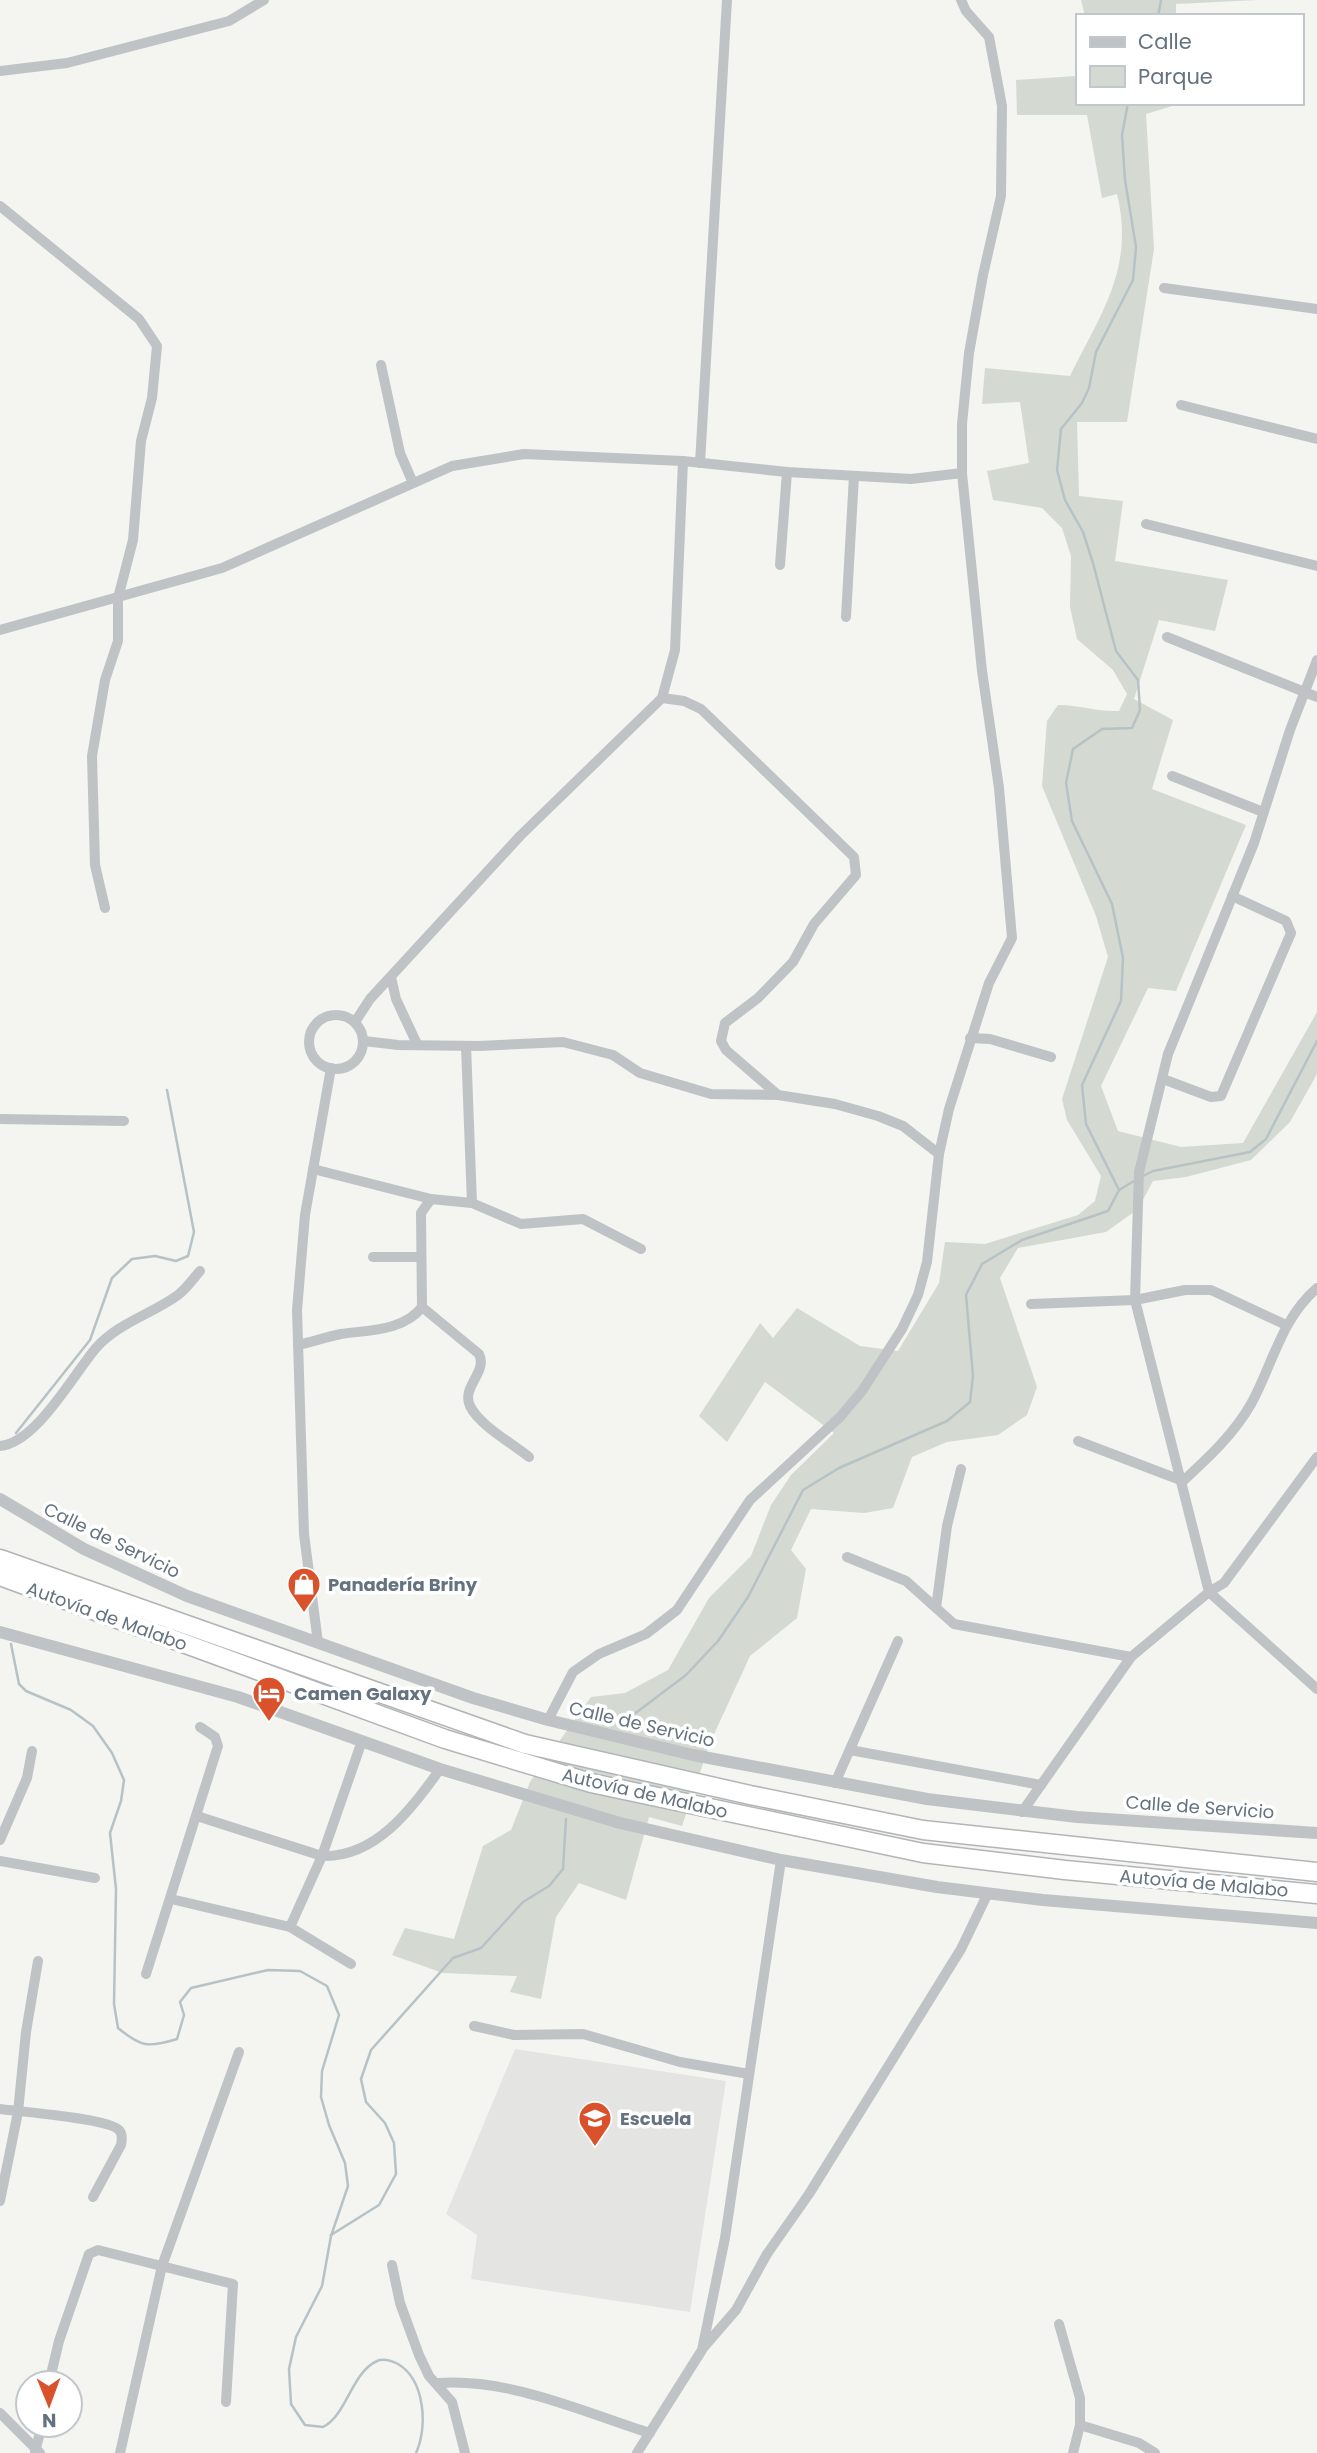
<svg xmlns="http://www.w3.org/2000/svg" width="1317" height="2453" font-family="Poppins,sans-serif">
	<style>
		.built { fill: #e4e5e3 }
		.green { fill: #d4dad1 }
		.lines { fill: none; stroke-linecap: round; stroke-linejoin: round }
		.stream { stroke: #b6c2c6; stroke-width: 2.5 }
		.trunk-casing { stroke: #b2b5b8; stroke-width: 21 }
		.minor { stroke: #bfc3c6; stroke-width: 10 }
		.tertiary { stroke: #bfc3c6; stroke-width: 12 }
		.trunk { stroke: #fff; stroke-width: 18 }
		.labels { text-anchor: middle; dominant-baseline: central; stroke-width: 7; stroke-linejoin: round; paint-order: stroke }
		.street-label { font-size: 18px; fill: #64737f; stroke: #fff }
		.poi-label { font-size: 18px; font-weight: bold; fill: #64737f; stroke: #fff; text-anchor: start }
	</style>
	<rect width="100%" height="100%" fill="#f4f4f0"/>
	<polygon class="built" points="515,2049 726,2081 690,2312 471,2279 477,2235 446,2214"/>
	<g class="green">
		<polygon points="1081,0 1257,0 1176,4 1176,16 1085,16"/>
		<path d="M1077,76V103H1182L1146,114L1154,249L1127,422H1077L1079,496L1123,501L1115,561L1228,580L1215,631L1159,620L1134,699L1173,720L1152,789L1246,825L1176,991L1148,988L1101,1086L1118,1131L1181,1147L1243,1143L1317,1012V1074L1290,1122L1251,1160L1186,1177L1153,1181L1138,1209L1106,1232L1018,1248L1000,1278L1037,1387L1027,1415L998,1435L947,1442L912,1457L893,1508L864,1513L811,1509L791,1550L806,1569L797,1618L750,1656L710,1743L682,1826L649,1817L626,1900L579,1883L556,1917L541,1999L510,1992L517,1976L443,1973L392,1955L405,1928L454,1939L483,1846L511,1830L530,1782L591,1697L625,1693L668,1670L709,1598L751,1556L771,1505L791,1475L834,1433L765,1382L727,1442L699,1416L760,1323L773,1338L797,1308L860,1346L898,1351L939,1283L945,1242L985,1244L1078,1215L1095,1201L1101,1176L1067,1120L1062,1099L1108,957L1096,916L1042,786L1047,721L1058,705C1080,705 1098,712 1119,711L1127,694L1113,670L1077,639L1070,607L1071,556L1062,528L1042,508L993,500L987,471L1029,463L1020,402L982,404L985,368L1070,376C1101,313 1135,268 1117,194L1102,198L1087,115H1017L1016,80Z"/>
	</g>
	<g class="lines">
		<g class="stream">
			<polyline points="1158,16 1161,0"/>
			<polyline points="1143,1176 1153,1171 1250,1152 1266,1139 1317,1041"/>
			<polyline points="1119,1190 1134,1181"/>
			<polyline points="16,1433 90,1340 112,1278 132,1259 155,1256 176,1261 188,1256 194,1232 167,1090"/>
			<path d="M11,1644L19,1684L26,1691L71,1710L93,1726L112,1753L124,1780L121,1801L110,1833L116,1889L114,2004L118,2028C141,2047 148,2048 177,2039L184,2015L180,2002L191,1988L268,1970L300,1971L327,1986L339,2015L322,2071L321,2097L329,2125L345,2163L348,2186L331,2236L322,2286L296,2337L289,2369L291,2404L305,2425L323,2427C347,2415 351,2373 377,2361C384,2358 392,2361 398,2364C425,2380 428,2427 416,2453"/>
			<polyline points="625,1721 686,1675 718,1641 748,1597 803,1490 839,1468 947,1421 970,1402 973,1376 966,1295 982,1264 1022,1240 1108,1211 1119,1190 1086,1124 1082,1085 1121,1001 1123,958 1112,904 1072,821 1066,783 1073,749 1102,729 1132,728 1140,710 1138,680 1116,651 1093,563 1083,532 1065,500 1057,470 1061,429 1082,403 1089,388 1096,352 1133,280 1136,247 1125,180 1122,135 1128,103"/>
			<polyline points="331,2235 379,2205 396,2174 394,2143 385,2123 366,2102 361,2079 371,2050 453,1958 481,1948 523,1902 549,1886 563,1869 566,1819"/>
		</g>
		<defs>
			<g id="trunk">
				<polyline points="0,1559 525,1744 750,1795 923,1830 1317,1872"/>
				<polyline points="0,1576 445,1739 591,1783 923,1853 1065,1870 1317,1894"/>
			</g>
		</defs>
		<use href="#trunk" class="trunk-casing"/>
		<g class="minor">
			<polyline points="0,71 67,63 229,21 264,0"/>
			<polyline points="0,206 139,319 157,346 152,398 141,441 133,540 118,598 118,641 105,680 92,756 95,865 105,908"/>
			<polyline points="1164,288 1317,309"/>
			<polyline points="381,365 400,453 413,483"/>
			<polyline points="1181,405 1317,439"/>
			<polyline points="700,463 727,0"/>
			<polyline points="1146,524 1317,566"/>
			<polyline points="780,565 787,472"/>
			<polyline points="846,617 854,476"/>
			<polyline points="0,630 222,568 452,466 524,454 683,461 787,472 911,479 962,473"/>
			<polyline points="1167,637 1317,697"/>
			<polyline points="662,698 684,701 701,709 854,857 856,875 814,924 793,962 758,998 725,1023 721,1041 726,1050 778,1095"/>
			<polyline points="1172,776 1263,812"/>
			<polyline points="391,977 396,999 417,1044"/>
			<circle cx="336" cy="1042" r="27"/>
			<polyline points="355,1022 370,999 520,836 662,698 675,650 683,461"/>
			<polyline points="970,1038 990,1039 1051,1057"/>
			<polyline points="364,1041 398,1045 479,1046 563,1042 613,1055 640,1073 711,1094 778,1095 835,1104 878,1116 903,1126 939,1154"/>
			<polyline points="1163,1079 1211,1097 1221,1096 1291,933 1286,921 1232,896"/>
			<polyline points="0,1119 124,1121"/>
			<polyline points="313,1169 431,1199 472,1203 466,1046"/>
			<polyline points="472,1203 521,1224 583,1219 641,1249"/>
			<polyline points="373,1257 421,1257"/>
			<polyline points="1031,1304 1135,1300 1185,1290 1211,1290 1286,1325"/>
			<path d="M422,1307L479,1354C488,1372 461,1387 470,1406C480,1426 512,1443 529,1457"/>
			<path d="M298,1345C312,1342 326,1337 341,1334C368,1330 404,1331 422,1307L421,1213L431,1199"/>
			<polyline points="1078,1441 1183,1481"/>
			<path d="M0,1446C36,1443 73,1375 96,1348C118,1323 152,1314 178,1295C186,1289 193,1279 200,1271"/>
			<polyline points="1317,1457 1224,1583 1209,1592 1317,1689"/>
			<path d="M1183,1481C1208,1458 1234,1434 1251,1404C1273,1364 1281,1319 1317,1288"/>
			<polyline points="847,1557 906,1581 954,1624 1131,1657"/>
			<polyline points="936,1608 947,1526 961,1469"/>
			<polyline points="318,1643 304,1534 297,1310 305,1215 331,1068"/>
			<polyline points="548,1720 573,1672 599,1654 646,1634 677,1610 750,1500 840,1417 862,1391 902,1329 918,1295 927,1262 939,1154 949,1109 989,983 1012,938 999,788 982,671 962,473 962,424 969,353 983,275 1001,196 1002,106 989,37 966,11 961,0"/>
			<polyline points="850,1750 1041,1785"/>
			<polyline points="835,1783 898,1641"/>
			<polyline points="1022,1812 1131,1657 1209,1592 1135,1300 1139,1172 1168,1054 1254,843 1290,730 1317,660"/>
			<path d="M197,1816L322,1856C375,1858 412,1809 440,1769"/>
			<polyline points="0,1840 27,1778 32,1751"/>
			<polyline points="0,1861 95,1878"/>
			<polyline points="171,1899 290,1927 351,1964"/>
			<polyline points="290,1927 322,1856 362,1741"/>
			<polyline points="146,1974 218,1746 215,1737 200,1727"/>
			<polyline points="474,2026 514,2035 583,2034 680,2062 749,2074"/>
			<path d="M0,2109C21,2112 107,2118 119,2130C123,2134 122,2140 121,2145L93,2197"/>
			<polyline points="0,2201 18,2112 26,2032 38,1961"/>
			<polyline points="392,2265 400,2303 419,2355 429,2376 452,2402 465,2453"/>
			<polyline points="1059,2324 1080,2398 1080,2425 1073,2453"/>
			<polyline points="704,2347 736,2310 767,2254 809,2194 961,1949 988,1893"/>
			<polyline points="49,2383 59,2341 89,2254 98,2250 233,2284 226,2402"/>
			<path d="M439,2383C510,2378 583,2412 650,2433"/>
			<polyline points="0,2413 40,2453"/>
			<polyline points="1080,2425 1139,2443 1155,2453"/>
			<polyline points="35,2452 42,2425"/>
			<polyline points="120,2453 162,2266 239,2052"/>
			<polyline points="637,2453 702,2350 725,2238 781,1860"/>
		</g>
		<g class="tertiary">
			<polyline points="0,1499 84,1549 187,1596 473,1698 548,1720 693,1755 927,1799 1077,1817 1317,1833"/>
			<polyline points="0,1632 238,1697 440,1769 620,1823 781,1860 937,1887 1043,1900 1317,1923"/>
		</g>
		<use href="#trunk" class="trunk"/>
	</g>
	<defs>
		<symbol id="shop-pin" viewBox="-11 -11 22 30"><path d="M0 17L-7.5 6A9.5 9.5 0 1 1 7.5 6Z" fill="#d9522b" stroke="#fff"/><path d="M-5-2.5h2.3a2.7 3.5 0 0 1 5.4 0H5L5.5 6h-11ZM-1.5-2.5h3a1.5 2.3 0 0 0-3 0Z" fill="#fff"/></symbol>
		<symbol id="hotel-pin" viewBox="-11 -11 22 30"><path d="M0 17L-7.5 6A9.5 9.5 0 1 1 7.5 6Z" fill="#d9522b" stroke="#fff"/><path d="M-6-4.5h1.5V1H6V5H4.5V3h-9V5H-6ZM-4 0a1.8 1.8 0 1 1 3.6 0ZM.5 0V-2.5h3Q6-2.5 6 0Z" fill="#fff"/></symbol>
		<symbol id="school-pin" viewBox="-11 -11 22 30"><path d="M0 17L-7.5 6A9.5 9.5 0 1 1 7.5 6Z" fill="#d9522b" stroke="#fff"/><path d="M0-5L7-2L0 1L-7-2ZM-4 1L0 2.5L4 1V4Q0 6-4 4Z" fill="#fff"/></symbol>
	</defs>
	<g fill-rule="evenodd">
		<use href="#shop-pin" x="285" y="1565" width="38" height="52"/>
		<use href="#hotel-pin" x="250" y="1674" width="38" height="52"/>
		<use href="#school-pin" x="576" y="2099" width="38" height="52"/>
	</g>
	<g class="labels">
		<g class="street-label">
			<text transform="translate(112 1540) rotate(26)">Calle de Servicio</text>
			<text transform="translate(107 1616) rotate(20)">Autovía de Malabo</text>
			<text transform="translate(642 1724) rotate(13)">Calle de Servicio</text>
			<text transform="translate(645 1793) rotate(13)">Autovía de Malabo</text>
			<text transform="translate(1200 1807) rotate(4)">Calle de Servicio</text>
			<text transform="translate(1204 1883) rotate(5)">Autovía de Malabo</text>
		</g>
		<g class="poi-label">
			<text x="328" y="1584">Panadería Briny</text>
			<text x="294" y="1693">Camen Galaxy</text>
			<text x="620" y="2118">Escuela</text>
		</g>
	</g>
	<rect x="1076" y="14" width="228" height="91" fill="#ffffff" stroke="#c1c7cc" stroke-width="2"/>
	<rect x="1090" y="37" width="35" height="10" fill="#bfc3c6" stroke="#c1c7cc" stroke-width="2"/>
	<text x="1138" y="49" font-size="21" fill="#64737f">Calle</text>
	<rect x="1090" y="66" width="35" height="21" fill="#d4dad1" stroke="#c1c7cc" stroke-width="2"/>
	<text x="1138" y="84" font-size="21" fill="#64737f">Parque</text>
	<g transform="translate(49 2404) rotate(179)"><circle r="33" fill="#ffffff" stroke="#c1c7cc" stroke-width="2"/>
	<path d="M0-5L12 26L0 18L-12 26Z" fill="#d9522b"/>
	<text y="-10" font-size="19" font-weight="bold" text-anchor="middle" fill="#64737f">N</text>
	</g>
</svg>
